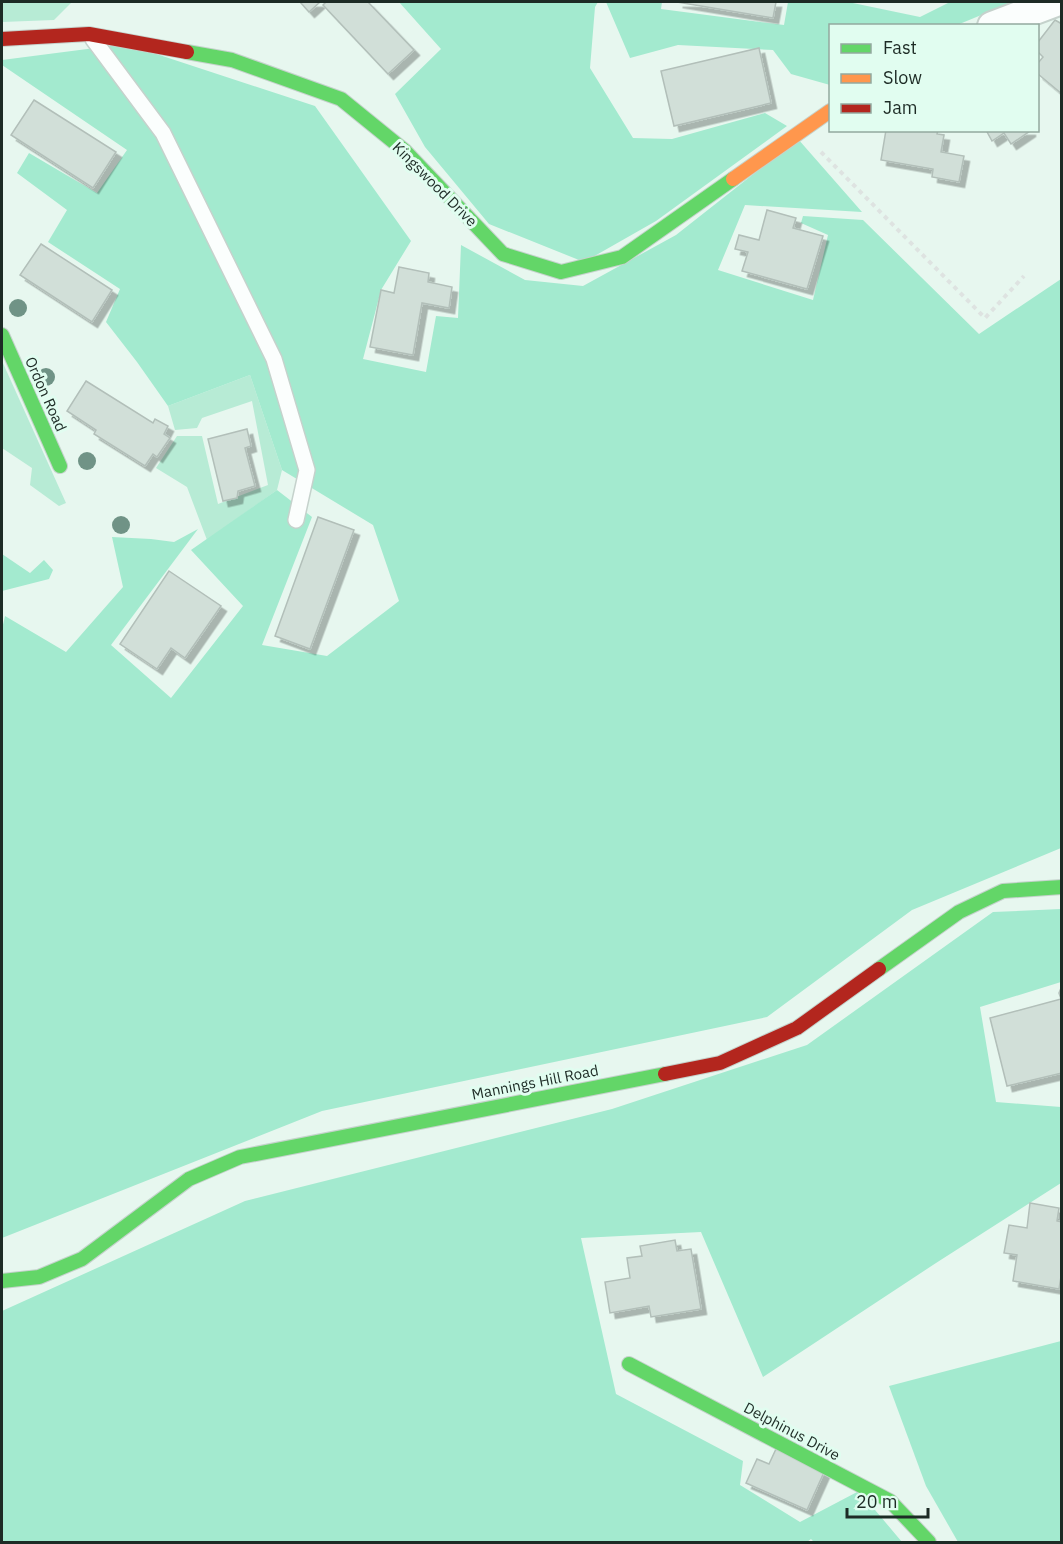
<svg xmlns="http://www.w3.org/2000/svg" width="1063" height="1544" font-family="'IBM Plex Sans',sans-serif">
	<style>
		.green { fill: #b7ebd5 }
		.forest { fill: #a3eacf }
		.building { fill: #d1dfd8; stroke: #b2bfb9; stroke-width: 1.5; filter: url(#shadow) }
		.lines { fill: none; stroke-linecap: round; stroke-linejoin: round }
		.lane-casing { stroke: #c5d2cc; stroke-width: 18 }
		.street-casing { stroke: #c5d2cc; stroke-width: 32 }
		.fast-casing { stroke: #c5d2cc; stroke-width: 16 }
		.slow-casing { stroke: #c5d2cc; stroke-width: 16 }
		.jam-casing { stroke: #c5d2cc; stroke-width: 16 }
		.path { stroke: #dee3e1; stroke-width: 4; stroke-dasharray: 4.5 4.5; stroke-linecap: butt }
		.lane { stroke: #fbfefd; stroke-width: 15 }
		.street { stroke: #fbfefd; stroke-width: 28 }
		.fast { stroke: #63d668; stroke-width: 14 }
		.slow { stroke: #ff974d; stroke-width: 14 }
		.jam { stroke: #b3261e; stroke-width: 14 }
		.tree { fill: #709386 }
		.labels { text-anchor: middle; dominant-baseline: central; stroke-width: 6; stroke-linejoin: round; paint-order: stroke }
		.street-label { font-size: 15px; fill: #1d2b25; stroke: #e1fdf0 }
	</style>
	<defs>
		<filter id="shadow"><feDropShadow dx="5.5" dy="5.5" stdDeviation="0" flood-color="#0004"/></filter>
	</defs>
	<rect width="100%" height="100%" fill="#e7f7ef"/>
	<g class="green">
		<polygon points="2,2 72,2 54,20 2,22"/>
		<polygon points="2,361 66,503 59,506 30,485 32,468 2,448"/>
		<polygon points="250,375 282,470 277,490 207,540 187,487 156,468 177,436 202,436 218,504 268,485 252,401 202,418 197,428 175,430 168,406"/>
	</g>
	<g class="forest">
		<polygon points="399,2 598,2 595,7 590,68 633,138 672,139 765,113 787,126 656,221 584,262 489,224 425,147 395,94 441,49"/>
		<polygon points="606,2 662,2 661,9 784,25 788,2 848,2 920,17 950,2 1013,2 957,25 830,26 830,85 791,74 773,50 678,45 630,58"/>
		<polygon points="126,44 315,106 411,241 381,290 363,359 426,372 436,316 458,318 461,245 525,280 583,286 676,235 798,139 862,212 745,205 718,270 813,300 828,235 801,223 803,216 863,220 979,334 1061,279 1061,848 912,910 767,1017 322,1111 2,1238 2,629 5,616 66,652 123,587 112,537 151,539 174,542 198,529 111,645 171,698 243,606 191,550 277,490 312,517 262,645 327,656 399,601 373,525 282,470 250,375 168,406 137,362 106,322 120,289 48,242 67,210 17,173 29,153 97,193 127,150 2,65 2,60"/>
		<polygon points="2,554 30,573 44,560 53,570 49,579 2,591"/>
		<polygon points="1061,909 1061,982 980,1007 996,1102 1061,1107 1061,1183 936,1263 763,1377 701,1232 581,1238 616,1394 743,1461 740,1485 800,1522 859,1491 902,1542 814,1542 811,1539 807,1542 2,1542 2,1311 245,1201 612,1109 807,1045 993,912"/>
		<polygon points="1061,1341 1061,1542 958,1542 926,1486 889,1386"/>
	</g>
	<g class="building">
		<polygon points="300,2 320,2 309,12"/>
		<polygon points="326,2 368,2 414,50 388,74 323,5"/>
		<polygon points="677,2 776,2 773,18"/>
		<polygon points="1055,20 1062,24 1062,94 1038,74 1038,63 1043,57 1038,52 1038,42"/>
		<polygon points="759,48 771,103 674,126 661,71"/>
		<polygon points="34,100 116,152 93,188 11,135"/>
		<polygon points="886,130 938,130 937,134 944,135 941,152 964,156 959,182 932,177 933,169 881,160"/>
		<polygon points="986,130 1030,130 1030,131 1011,144 1004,133 992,141"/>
		<polygon points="767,210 796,218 793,228 823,236 807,289 742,271 748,252 735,249 739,235 759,240"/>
		<polygon points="41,244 112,290 92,322 20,275"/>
		<polygon points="399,267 429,273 428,282 452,287 449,308 422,303 413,355 370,347 381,290 394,293"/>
		<polygon points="86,381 153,423 155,419 168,426 164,434 170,438 157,457 153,454 145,466 94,434 96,430 67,411"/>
		<polygon points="247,429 251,446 245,448 255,486 238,491 237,498 223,501 208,439"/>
		<polygon points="318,517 354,530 310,649 275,636"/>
		<polygon points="169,571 221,606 185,658 171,648 157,669 120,644"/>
		<polygon points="1061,988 1062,1073 1007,1086 990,1018 1061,999 1059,993"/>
		<polygon points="1030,1203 1059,1208 1057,1221 1062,1222 1062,1270 1059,1289 1013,1281 1017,1255 1004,1253 1009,1225 1027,1228"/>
		<polygon points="675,1240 677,1251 691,1249 701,1309 651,1317 649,1306 610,1313 605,1282 630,1278 627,1258 642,1256 640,1246"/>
		<polygon points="776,1449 825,1470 807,1510 746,1483 757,1459 769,1464"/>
	</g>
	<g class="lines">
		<defs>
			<polyline id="lane" points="93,39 163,133 274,359 307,470 296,520"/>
			<polyline id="street" points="992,26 1056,2"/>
			<g id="fast">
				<polyline points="187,52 232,60 341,99 405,151 503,254 561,272 622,257 733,179"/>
				<polyline points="2,335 60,466"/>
				<polyline points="879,969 959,912 1003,891 1062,887"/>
				<polyline points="2,1281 39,1277 82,1259 189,1179 240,1157 665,1074"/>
				<polyline points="629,1364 890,1501 929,1542"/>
			</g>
			<polyline id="slow" points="733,179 830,111"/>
			<g id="jam">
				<polyline points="2,39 89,34 187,52"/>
				<polyline points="665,1074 720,1063 797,1028 879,969"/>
			</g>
		</defs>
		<use href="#lane" class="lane-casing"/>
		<use href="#street" class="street-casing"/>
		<use href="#fast" class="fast-casing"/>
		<use href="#slow" class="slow-casing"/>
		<use href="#jam" class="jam-casing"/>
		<polyline class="path" points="821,152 985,318 1024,276"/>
		<use href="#lane" class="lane"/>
		<use href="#street" class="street"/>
		<use href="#fast" class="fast"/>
		<use href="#slow" class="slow"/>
		<use href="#jam" class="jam"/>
	</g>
	<g class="tree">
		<circle cx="18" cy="308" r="9"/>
		<circle cx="46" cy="377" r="9"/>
		<circle cx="87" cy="461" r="9"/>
		<circle cx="121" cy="525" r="9"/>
	</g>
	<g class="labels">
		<g class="street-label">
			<text transform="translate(435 184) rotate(45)">Kingswood Drive</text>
			<text transform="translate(46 394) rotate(66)">Ordon Road</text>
			<text transform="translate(535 1082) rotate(-11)">Mannings Hill Road</text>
			<text transform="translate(792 1431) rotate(28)">Delphinus Drive</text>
		</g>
	</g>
	<rect width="1063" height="1544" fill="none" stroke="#1d2b25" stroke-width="6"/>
	<rect x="829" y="24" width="210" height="108" fill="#e1fdf0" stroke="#93a99f" stroke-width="1.5"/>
	<rect x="841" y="44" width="30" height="9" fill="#63d668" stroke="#93a99f" stroke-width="1.5"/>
	<text x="883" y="54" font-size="18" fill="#1d2b25">Fast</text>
	<rect x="841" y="74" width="30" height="9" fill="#ff974d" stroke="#93a99f" stroke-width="1.5"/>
	<text x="883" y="84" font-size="18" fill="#1d2b25">Slow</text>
	<rect x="841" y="104" width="30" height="9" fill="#b3261e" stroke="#93a99f" stroke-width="1.5"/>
	<text x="883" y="114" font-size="18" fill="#1d2b25">Jam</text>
	<path d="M847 1508v9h81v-9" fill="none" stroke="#1d2b25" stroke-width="3"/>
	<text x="856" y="1508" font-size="18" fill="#1d2b25" stroke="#e1fdf0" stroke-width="4.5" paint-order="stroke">20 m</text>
</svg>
